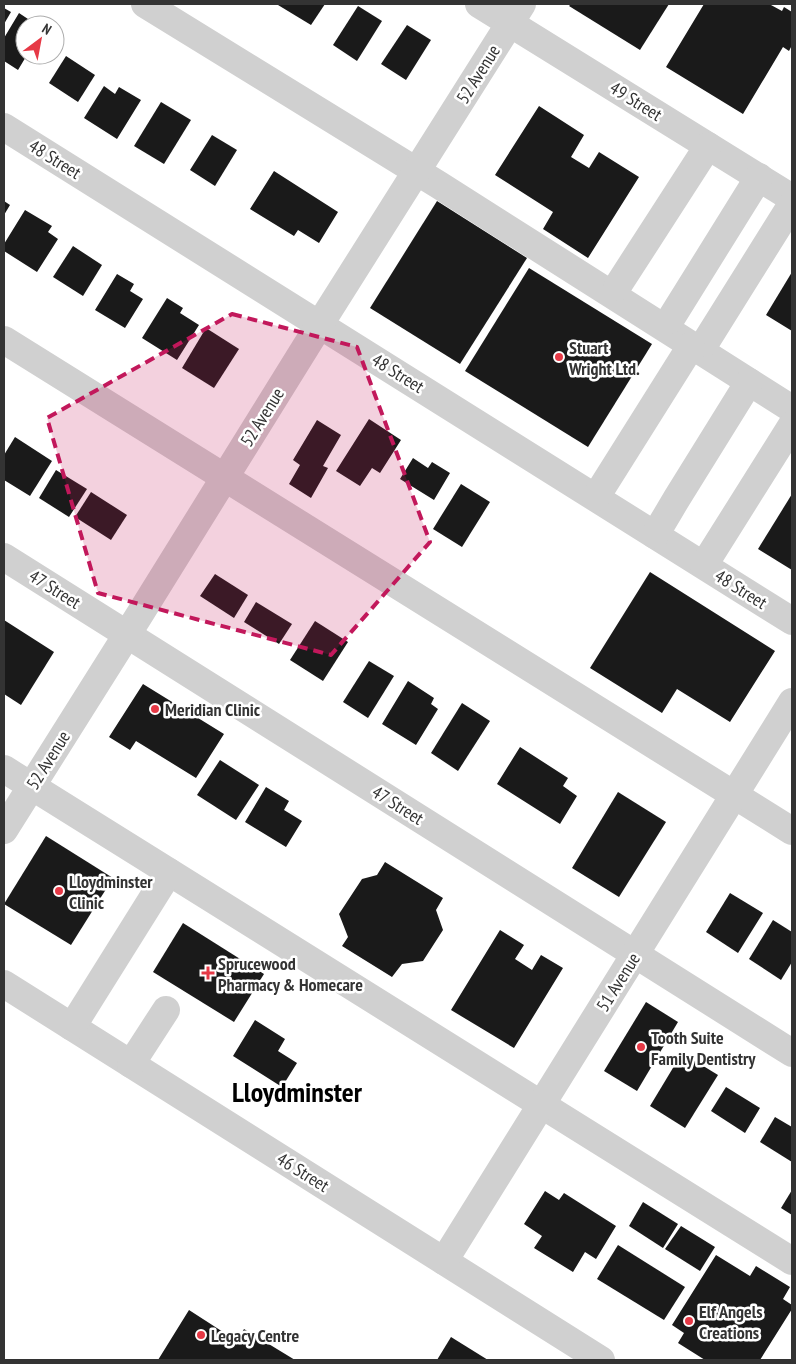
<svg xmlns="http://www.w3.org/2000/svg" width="796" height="1364" font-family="'PT Sans Narrow',sans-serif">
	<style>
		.building { fill: #1a1a1a }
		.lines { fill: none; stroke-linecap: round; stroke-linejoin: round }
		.minor { stroke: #d0d0d0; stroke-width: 28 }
		.marked { fill: #c2185b; fill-opacity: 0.2; stroke: #c2185b; stroke-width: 4; stroke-dasharray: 10 6; stroke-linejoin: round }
		.poi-dot { fill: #e63946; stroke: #fff; stroke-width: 2 }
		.labels { text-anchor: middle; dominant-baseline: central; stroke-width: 5; stroke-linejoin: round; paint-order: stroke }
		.street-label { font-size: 18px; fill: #333; stroke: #fff }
		.poi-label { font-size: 18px; font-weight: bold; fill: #333; stroke: #fff; text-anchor: start }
		.town-label { font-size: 28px; font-weight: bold; fill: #000; stroke: #fff }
	</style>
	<rect width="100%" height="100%" fill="#fff"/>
	<g class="building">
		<polygon points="279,4 325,4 311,25 278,5"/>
		<polygon points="571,4 669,4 640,50 569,6"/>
		<polygon points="704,4 772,4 771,5 782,11 784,7 792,12 792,45 789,51 783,47 743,114 666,67"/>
		<polygon points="358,6 382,21 357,61 333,45"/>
		<polygon points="4,8 11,12 4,24"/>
		<polygon points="19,13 37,25 25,25 25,55 27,55 18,70 4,61 4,38"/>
		<polygon points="407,25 431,40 406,80 381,64"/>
		<polygon points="66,56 95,75 78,102 49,83"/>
		<polygon points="104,86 115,94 119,87 141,100 117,139 84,118"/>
		<polygon points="161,102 191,120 164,164 134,146"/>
		<polygon points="539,106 584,135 571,157 589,168 599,152 639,177 588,258 543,229 553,212 495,175"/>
		<polygon points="212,135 237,150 215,186 190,170"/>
		<polygon points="274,171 338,212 319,243 298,230 294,236 250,209"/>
		<polygon points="4,201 10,205 4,215"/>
		<polygon points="437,201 527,258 460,364 370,308"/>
		<polygon points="25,210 52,226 48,232 58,239 37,272 4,251 4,244"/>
		<polygon points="73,246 102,265 83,296 53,277"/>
		<polygon points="529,268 652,344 588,447 465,371"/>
		<polygon points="792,272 792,331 766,315"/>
		<polygon points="117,274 134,284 130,291 143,299 125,328 95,310"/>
		<polygon points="167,298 183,308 180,313 199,325 177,360 142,338"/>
		<polygon points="206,328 239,349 214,388 182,368"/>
		<polygon points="369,419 401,440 380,473 372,468 360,486 336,471"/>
		<polygon points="317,420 341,435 323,466 328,468 311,498 289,484 300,465 293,460"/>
		<polygon points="15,437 52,461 30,496 4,480 4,455"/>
		<polygon points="413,458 428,468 432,462 450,473 434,500 400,479"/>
		<polygon points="56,470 87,489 69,517 39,498"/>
		<polygon points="461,484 490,502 462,547 433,529"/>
		<polygon points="91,492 127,515 111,540 75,517"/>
		<polygon points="792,494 792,570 758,549"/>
		<polygon points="650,572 775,651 730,722 677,689 662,713 590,668"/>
		<polygon points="215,574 248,595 234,618 200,596"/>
		<polygon points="256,602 292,624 279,644 244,622"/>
		<polygon points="4,620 54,652 21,705 4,694"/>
		<polygon points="315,621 348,642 323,681 290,660"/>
		<polygon points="369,661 394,676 368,718 343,702"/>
		<polygon points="408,681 434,698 431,704 438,709 416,745 382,724"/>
		<polygon points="143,684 224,734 196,778 136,741 130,750 109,737"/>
		<polygon points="462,703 490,721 458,771 431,753"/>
		<polygon points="520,747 568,778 563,786 577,796 560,824 497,784"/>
		<polygon points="220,760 259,785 236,820 197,795"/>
		<polygon points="266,787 289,801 284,810 302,821 286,847 245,822"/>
		<polygon points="618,792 666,822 619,897 572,868"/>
		<polygon points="46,836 113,878 71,945 4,904"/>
		<polygon points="385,862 443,898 436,910 443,930 423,961 402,964 392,977 342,946 348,937 339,914 362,879 377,875"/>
		<polygon points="730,893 763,913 738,953 706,932"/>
		<polygon points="773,920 792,932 792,962 781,980 749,959"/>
		<polygon points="183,923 264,974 234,1022 153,972"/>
		<polygon points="500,930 524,945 515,959 532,970 541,955 563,968 514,1048 451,1010"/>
		<polygon points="646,1002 678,1022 637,1091 604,1071"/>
		<polygon points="255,1020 285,1039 278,1051 297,1063 282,1087 233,1056"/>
		<polygon points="682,1053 718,1075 685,1128 650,1106"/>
		<polygon points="726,1087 760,1108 745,1133 711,1111"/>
		<polygon points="775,1117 792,1127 792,1162 760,1142"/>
		<polygon points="792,1190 792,1215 781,1208"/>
		<polygon points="545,1191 559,1200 564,1193 616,1226 596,1259 585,1252 573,1272 534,1248 542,1236 524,1224"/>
		<polygon points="643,1202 678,1224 663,1248 629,1226"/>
		<polygon points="681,1226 715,1247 700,1271 665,1249"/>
		<polygon points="618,1245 685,1287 664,1320 597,1279"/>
		<polygon points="716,1255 750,1276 756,1266 790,1287 783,1299 792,1305 792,1309 760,1360 705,1360 678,1343 684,1333 672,1325"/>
		<polygon points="189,1310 237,1341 244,1329 295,1360 158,1360"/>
		<polygon points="451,1337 488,1360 437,1360"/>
	</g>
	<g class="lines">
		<g class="minor">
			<polyline points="145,4 439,185 792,409"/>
			<polyline points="479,4 792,198"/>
			<polyline points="4,127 792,621"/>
			<polyline points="617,287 708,146"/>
			<polyline points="670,320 759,177"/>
			<polyline points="4,340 792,831"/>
			<polyline points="705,343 792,204"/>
			<polyline points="596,497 691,346"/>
			<polyline points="655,535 677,498 749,382"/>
			<polyline points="4,557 792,1053"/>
			<polyline points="704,565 792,425"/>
			<polyline points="4,769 792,1261"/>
			<polyline points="4,830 140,614 320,324 522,4"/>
			<polyline points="4,984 601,1360"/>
			<polyline points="72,1027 169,872"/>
			<polyline points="131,1064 166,1010"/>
			<polyline points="444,1261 792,702"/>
		</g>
	</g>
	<path class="marked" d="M232,314L357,347L430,542L331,655L98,593L47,418Z"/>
	<g class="poi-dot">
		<circle cx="559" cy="357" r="5"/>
		<circle cx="155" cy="709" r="5"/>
		<circle cx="59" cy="891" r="5"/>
		<path d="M205.5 965.5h5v5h5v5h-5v5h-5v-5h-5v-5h5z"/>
		<circle cx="641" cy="1047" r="5"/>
		<circle cx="689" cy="1321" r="5"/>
		<circle cx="201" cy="1335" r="5"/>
	</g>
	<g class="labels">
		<g class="street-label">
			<text transform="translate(478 74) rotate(-58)">52 Avenue</text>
			<text transform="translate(636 101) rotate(32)">49 Street</text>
			<text transform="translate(55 159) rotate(32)">48 Street</text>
			<text transform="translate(398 373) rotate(32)">48 Street</text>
			<text transform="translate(262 417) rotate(-58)">52 Avenue</text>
			<text transform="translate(55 589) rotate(32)">47 Street</text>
			<text transform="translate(741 589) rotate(32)">48 Street</text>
			<text transform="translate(48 760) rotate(-58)">52 Avenue</text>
			<text transform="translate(398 805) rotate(32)">47 Street</text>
			<text transform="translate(618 982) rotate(-58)">51 Avenue</text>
			<text transform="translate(303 1172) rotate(32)">46 Street</text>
		</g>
		<g class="poi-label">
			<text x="569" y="347">Stuart<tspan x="569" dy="21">Wright Ltd.</tspan></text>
			<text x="165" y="709">Meridian Clinic</text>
			<text x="69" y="881">Lloydminster<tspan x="69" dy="21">Clinic</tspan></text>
			<text x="218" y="963">Sprucewood<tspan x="218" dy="21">Pharmacy &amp; Homecare</tspan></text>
			<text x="651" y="1037">Tooth Suite<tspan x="651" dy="21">Family Dentistry</tspan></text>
			<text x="699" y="1311">Elf Angels<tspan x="699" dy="21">Creations</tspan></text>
			<text x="211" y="1335">Legacy Centre</text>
		</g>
		<g class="town-label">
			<text x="297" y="1091">Lloydminster</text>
		</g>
	</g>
	<rect width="796" height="1364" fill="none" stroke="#333333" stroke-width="10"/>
	<g transform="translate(40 40) rotate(32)"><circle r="24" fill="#ffffff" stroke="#adadad"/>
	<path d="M0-4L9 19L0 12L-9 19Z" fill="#e63946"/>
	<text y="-8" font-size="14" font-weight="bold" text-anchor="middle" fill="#333333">N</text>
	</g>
</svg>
